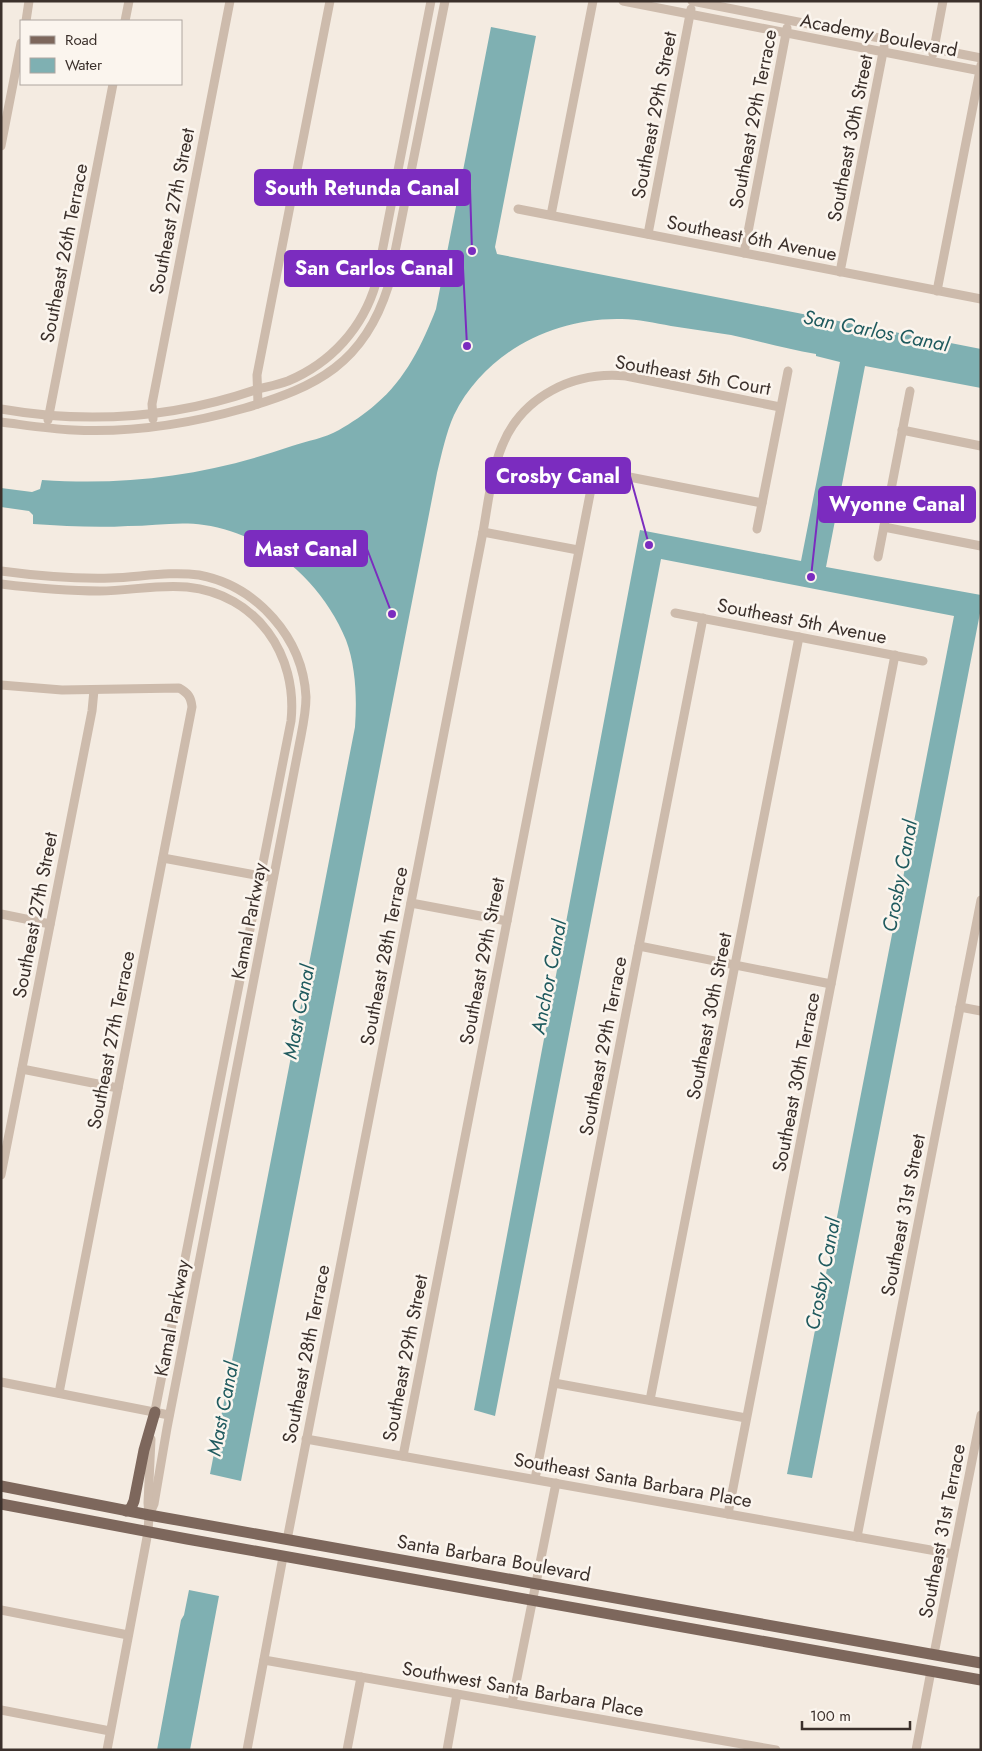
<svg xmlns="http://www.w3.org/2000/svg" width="982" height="1751" font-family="Jost,sans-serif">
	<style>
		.water { fill: #7fb0b2 }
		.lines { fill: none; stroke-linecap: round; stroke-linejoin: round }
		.minor { stroke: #cdbbac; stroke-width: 9 }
		.major { stroke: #7d675c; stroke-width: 11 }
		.labels { text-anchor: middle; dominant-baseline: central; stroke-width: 5; stroke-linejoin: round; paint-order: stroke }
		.street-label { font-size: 19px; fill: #3b302b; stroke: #fbf5ee }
		.water-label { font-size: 20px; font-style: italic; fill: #1f5a5e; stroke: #fbf5ee }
		.leader { fill: none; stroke: #7b2cbf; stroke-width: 2 }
		.callout-dot { fill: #7b2cbf; stroke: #fbf5ee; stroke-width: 2 }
		.callout { fill: #7b2cbf; stroke: #7b2cbf; stroke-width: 2 }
		.callout-label { font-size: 20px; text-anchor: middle; font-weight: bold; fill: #fff }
	</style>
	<rect width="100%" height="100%" fill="#f4ebe1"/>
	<g class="water">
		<path d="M491,27L536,36L495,247L497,254L981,349V388L865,366L826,567L981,595V608L812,1478L787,1474L954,616L661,559L495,1416L474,1410L640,530L801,561L840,362L816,356V354C787,349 759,341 731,335C711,332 691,329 671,326C655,323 638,319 622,319C554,317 485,352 454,415C446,433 442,453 437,473L241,1481L210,1474L355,727C357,699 356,667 346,640C322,582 268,534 204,525C179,521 154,526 128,526C97,528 65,526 33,524V515L29,511L1,507V488L32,492L40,489L42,480C130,486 209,475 292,446C307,441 325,438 339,430C351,423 365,414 376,404C405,380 423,343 436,309Z"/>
		<polygon points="189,1590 219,1596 190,1750 157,1750 181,1620 184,1615"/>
	</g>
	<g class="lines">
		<g class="minor">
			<polyline points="623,1 981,71"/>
			<polyline points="692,1 981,58"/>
			<polyline points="26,21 29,1"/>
			<polyline points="125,21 129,1"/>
			<polyline points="933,54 943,1"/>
			<polyline points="1,146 21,43"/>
			<polyline points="518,209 981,299"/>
			<polyline points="551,215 593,1"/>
			<polyline points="648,234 691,9"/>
			<polyline points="744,253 787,28"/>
			<polyline points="840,272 884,47"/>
			<polyline points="937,291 981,65"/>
			<polyline points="258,404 257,375 330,1"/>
			<path d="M1,409C87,424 173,418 255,390C266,387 277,385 288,381C331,363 363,328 376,283L431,1"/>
			<polyline points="153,419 152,404 230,1"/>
			<polyline points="48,420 113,84"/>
			<path d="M1,422C25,425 49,429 73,430C131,433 189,424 245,408C317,387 364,363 388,287L445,1"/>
			<polyline points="902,430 981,446"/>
			<polyline points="884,527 981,546"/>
			<polyline points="757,529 788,371"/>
			<polyline points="483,532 578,550"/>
			<polyline points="878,557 910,391"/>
			<path d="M1,571C38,576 74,579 111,578C140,577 170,571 199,575C257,586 303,638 306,697C306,714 302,730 299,746L167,1428L154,1504L150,1513"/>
			<path d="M1,584C34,588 67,591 100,591C129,591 158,584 187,587C257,594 298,655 291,721L154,1416"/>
			<polyline points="675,613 923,661"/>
			<path d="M1,685L62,690L179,688C188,693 191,697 192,707L59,1393"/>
			<polyline points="163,858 266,877"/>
			<polyline points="411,903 507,921"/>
			<polyline points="1,914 50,924"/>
			<polyline points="639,946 831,984"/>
			<polyline points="960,1007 981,1011"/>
			<polyline points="22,1069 118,1088"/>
			<polyline points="1,1175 92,711 94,690"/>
			<polyline points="1,1382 169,1415"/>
			<polyline points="554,1383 746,1418"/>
			<polyline points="650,1400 799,637"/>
			<polyline points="306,1439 953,1554"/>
			<path d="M403,1456L591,489C596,478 602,476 614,474L762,503"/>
			<polyline points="535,1479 703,618"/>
			<polyline points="728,1514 895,655"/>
			<polyline points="857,1537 981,900"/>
			<path d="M287,1540L483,532C488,504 491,473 502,446C522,396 574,371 626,376L780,407"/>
			<polyline points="1,1610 128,1635"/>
			<polyline points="934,1654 981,1415"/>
			<polyline points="264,1660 776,1750"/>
			<polyline points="512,1703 556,1483"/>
			<polyline points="1,1710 110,1731"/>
			<polyline points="107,1750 148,1532 149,1515 148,1503 151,1439"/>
			<polyline points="247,1750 283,1557"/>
			<polyline points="347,1750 361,1677"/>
			<polyline points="447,1750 457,1694"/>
			<polyline points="916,1750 931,1671"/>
		</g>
		<g class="major">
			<polyline points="1,1486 149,1515 981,1663"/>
			<polyline points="1,1504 187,1539 981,1680"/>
			<polyline points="126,1511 131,1508 134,1501 144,1450 155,1412"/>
		</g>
	</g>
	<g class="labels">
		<g class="street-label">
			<text transform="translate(879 35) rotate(11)">Academy Boulevard</text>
			<text transform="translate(654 115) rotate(-79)">Southeast 29th Street</text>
			<text transform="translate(753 119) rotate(-79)">Southeast 29th Terrace</text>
			<text transform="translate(850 138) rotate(-79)">Southeast 30th Street</text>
			<text transform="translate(172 211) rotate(-79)">Southeast 27th Street</text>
			<text transform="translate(752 238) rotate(11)">Southeast 6th Avenue</text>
			<text transform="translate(64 253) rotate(-79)">Southeast 26th Terrace</text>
			<text transform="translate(693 375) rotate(10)">Southeast 5th Court</text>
			<text transform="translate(802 621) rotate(11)">Southeast 5th Avenue</text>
			<text transform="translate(35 915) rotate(-79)">Southeast 27th Street</text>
			<text transform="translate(249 921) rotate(-79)">Kamal Parkway</text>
			<text transform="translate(384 956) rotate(-79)">Southeast 28th Terrace</text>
			<text transform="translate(482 961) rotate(-79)">Southeast 29th Street</text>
			<text transform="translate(709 1016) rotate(-79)">Southeast 30th Street</text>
			<text transform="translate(111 1040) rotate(-79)">Southeast 27th Terrace</text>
			<text transform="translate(603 1046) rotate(-79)">Southeast 29th Terrace</text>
			<text transform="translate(796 1082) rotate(-79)">Southeast 30th Terrace</text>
			<text transform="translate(903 1215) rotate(-79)">Southeast 31st Street</text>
			<text transform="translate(172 1318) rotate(-79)">Kamal Parkway</text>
			<text transform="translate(306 1354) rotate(-79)">Southeast 28th Terrace</text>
			<text transform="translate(405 1358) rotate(-79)">Southeast 29th Street</text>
			<text transform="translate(633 1480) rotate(10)">Southeast Santa Barbara Place</text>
			<text transform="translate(942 1531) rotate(-79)">Southeast 31st Terrace</text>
			<text transform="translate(494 1558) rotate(10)">Santa Barbara Boulevard</text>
			<text transform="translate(523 1689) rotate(10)">Southwest Santa Barbara Place</text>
		</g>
		<g class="water-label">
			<text transform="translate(876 331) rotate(11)">San Carlos Canal</text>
			<text transform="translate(900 876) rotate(-79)">Crosby Canal</text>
			<text transform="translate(549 977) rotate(-79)">Anchor Canal</text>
			<text transform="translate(299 1012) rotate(-79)">Mast Canal</text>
			<text transform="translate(823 1274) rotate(-79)">Crosby Canal</text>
			<text transform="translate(223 1409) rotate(-79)">Mast Canal</text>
		</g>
	</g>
	<path class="leader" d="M472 251L470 188M467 346L463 268M649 545L630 476M811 577L819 504M392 614L367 549"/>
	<g class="callout-dot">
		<circle cx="472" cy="251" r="5"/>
		<circle cx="467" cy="346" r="5"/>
		<circle cx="649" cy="545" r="5"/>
		<circle cx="811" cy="577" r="5"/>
		<circle cx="392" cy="614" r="5"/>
	</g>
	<g class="callout">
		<rect x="255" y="170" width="215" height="35" rx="5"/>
		<rect x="285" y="251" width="178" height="35" rx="5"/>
		<rect x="486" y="458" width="144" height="35" rx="5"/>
		<rect x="819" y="487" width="156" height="35" rx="5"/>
		<rect x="245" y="531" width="122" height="35" rx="5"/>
	</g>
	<g class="callout-label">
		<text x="362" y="195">South Retunda Canal</text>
		<text x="374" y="275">San Carlos Canal</text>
		<text x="558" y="483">Crosby Canal</text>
		<text x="897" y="511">Wyonne Canal</text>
		<text x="306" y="556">Mast Canal</text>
	</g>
	<rect width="982" height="1751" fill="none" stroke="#3b302b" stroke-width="5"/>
	<rect x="20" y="20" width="162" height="65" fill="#fbf5ee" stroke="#aea6a0"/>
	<rect x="30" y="36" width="25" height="8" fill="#7d675c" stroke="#aea6a0"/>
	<text x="65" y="45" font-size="15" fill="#3b302b">Road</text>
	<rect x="30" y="58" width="25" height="15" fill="#7fb0b2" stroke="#aea6a0"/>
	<text x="65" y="70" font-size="15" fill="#3b302b">Water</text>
	<path d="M802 1721v8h108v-8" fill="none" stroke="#3b302b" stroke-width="2.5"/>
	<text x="810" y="1721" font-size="15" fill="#3b302b" stroke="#fbf5ee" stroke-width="4" paint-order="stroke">100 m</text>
</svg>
